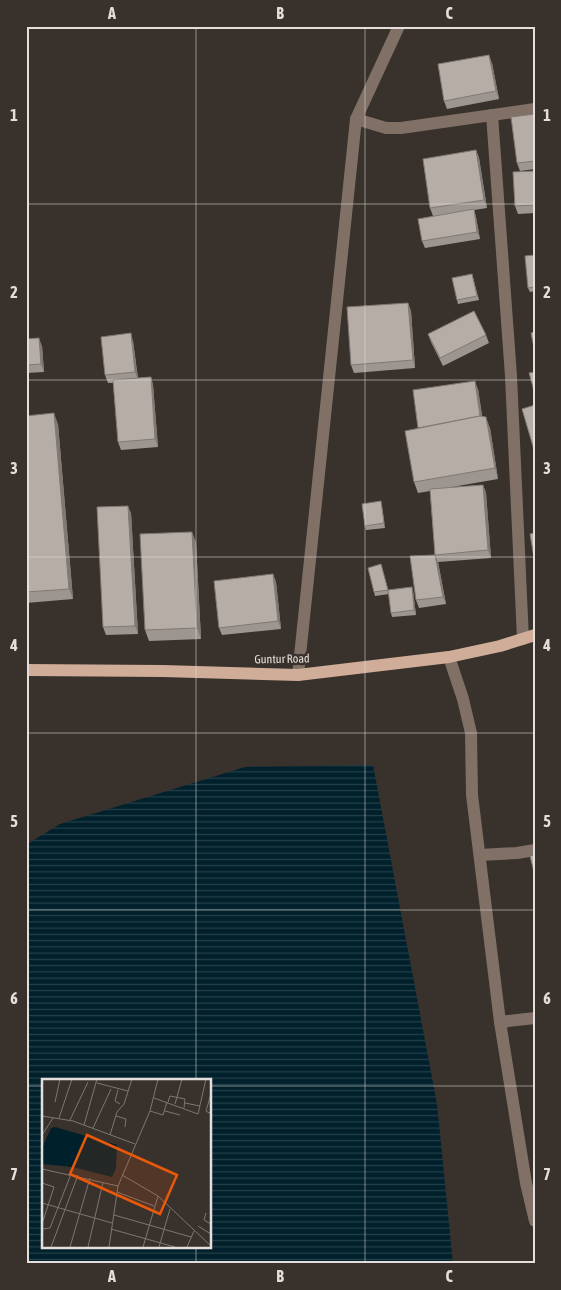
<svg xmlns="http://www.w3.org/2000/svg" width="561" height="1290" font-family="'Asap Condensed',sans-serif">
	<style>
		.water { fill: url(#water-rules); fill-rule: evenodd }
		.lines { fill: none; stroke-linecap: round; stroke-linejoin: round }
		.minor { stroke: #817066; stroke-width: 12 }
		.major { stroke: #cfad98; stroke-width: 12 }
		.wall { fill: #9d9590 }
		.shaded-wall { fill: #7f7975 }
		.building { fill: #b6ada7; stroke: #7f7975 }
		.grid { fill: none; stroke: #e4dfdc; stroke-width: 1; stroke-opacity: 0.55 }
		.labels { text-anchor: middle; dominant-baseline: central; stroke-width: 5; stroke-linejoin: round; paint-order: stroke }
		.street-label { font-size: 12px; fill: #e4dfdc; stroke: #38312c }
		.inset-road { fill: none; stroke: #7d7772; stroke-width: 1 }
		.view { fill: #e8590c; fill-opacity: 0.15; stroke: #e8590c; stroke-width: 2.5 }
		.inset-edge { fill: none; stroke: #e4dfdc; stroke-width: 2.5 }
		.neatline { fill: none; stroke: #e4dfdc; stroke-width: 2 }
		.grid-label { font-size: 16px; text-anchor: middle; font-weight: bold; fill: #e4dfdc }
	</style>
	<defs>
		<pattern id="water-rules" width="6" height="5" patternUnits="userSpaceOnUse" patternTransform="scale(1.25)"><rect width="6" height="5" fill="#00202c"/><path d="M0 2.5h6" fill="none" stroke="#25404a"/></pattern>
	</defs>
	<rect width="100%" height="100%" fill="#38312c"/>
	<path class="water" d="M373,765L437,1104L453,1264H26V845L60,824L245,767ZM44,1080H210V1246H44Z"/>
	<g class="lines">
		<g class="minor">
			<polyline points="492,115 511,376 523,639"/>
			<polyline points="356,119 386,128 401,128 535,109"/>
			<polyline points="449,657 463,699 471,733 472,795 500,1022 526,1183 535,1221"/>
			<polyline points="298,675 356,119 399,26"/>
			<polyline points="480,855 517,853 535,850"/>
			<polyline points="500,1022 535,1018"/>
		</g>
		<polyline class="major" points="26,670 163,671 298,675 449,657 500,646 535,635"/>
	</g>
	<g class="wall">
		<polygon points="492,63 499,99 447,109 444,101"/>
		<polygon points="535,114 535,169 520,171 517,163"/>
		<polygon points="476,150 479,158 487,208 474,210 476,217 480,239 425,248 422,241 433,216 430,208"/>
		<polygon points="535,171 535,213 518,214 515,206"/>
		<polygon points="535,255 535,291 530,292 528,288"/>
		<polygon points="472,274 479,300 458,304 457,300"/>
		<polygon points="408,303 411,311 415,368 354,373 351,365"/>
		<polygon points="428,334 486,335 489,343 443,366 431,342"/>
		<polygon points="26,339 42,346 44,372 26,373"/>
		<polygon points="133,341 138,378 151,377 153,385 158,447 121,450 118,442 113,383 108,383 105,375"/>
		<polygon points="478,389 482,416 490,428 498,479 452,487 483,485 486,493 491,558 438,562 446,604 419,608 416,600 435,555 430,491 418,493 414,482 419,428"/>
		<polygon points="26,416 58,424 73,599 26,603"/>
		<polygon points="382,506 385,528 366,530 365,526"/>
		<polygon points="131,513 138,634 106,635 103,627"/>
		<polygon points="196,542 201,639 149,641 145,630"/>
		<polygon points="273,574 276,582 281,629 222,635 219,628"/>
		<polygon points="389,590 413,591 416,615 392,617 391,613 389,594 375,596 374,592"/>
	</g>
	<g class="shaded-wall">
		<polygon points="489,55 492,63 499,99 496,91"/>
		<polygon points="476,150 479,158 487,208 484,200"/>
		<polygon points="474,209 476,217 480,239 477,232"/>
		<polygon points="408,303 411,311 415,368 413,360"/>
		<polygon points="131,333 133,341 138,380 135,372"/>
		<polygon points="39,338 42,346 44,372 41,364"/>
		<polygon points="151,377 153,385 158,447 155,439"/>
		<polygon points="475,381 478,389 484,427 481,419"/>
		<polygon points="54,413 58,424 73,599 69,589"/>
		<polygon points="486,417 490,428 498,479 495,468"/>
		<polygon points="483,485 486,493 491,558 488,550"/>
		<polygon points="128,506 131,513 138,634 135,626"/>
		<polygon points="192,532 196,542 201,639 197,628"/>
		<polygon points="435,555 438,562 446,604 443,597"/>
		<polygon points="273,574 276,582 281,629 278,621"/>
		<polygon points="412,587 413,591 416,615 414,610"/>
	</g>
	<g class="building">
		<polygon points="489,55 496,91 444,101 438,64"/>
		<polygon points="535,114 535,161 517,163 511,117"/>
		<polygon points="476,150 484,200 430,208 423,159"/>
		<polygon points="535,171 535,205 515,206 513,172"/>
		<polygon points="474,209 477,232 422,241 418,219"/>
		<polygon points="535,255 535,287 528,288 525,256"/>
		<polygon points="472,274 477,296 457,300 452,278"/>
		<polygon points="408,303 413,360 351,365 347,307"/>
		<polygon points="474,311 486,335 440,358 428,334"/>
		<polygon points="535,332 535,352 531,333"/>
		<polygon points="131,333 135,372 105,375 101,337"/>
		<polygon points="39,338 41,364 26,365 26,339"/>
		<polygon points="535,372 535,394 529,373"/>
		<polygon points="151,377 155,439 118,442 113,380"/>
		<polygon points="475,381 480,416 418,428 413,390"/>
		<polygon points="535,405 535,453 522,409"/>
		<polygon points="54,413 69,589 26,592 26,416"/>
		<polygon points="480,416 486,417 495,468 414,482 405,431"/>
		<polygon points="483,485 488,550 435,555 443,597 416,600 410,556 435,555 430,489"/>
		<polygon points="381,501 384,523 365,526 362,504"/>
		<polygon points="128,506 135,626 103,627 97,507"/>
		<polygon points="192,532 197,628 145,630 140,534"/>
		<polygon points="535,533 535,563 530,534"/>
		<polygon points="381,564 388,590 374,592 368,568"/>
		<polygon points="273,574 278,621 219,628 214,581"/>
		<polygon points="412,587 414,610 391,613 388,590"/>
		<polygon points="535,855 535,876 530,856"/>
	</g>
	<path class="grid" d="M196,26V1080M365,26V1264M26,204H535M26,380H535M26,557H535M26,733H535M26,910H535M26,1086H44M210,1086H535M196,1246V1264"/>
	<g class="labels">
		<g class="street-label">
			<text transform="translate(282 659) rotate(-1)">Guntur Road</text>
		</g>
	</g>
	<g transform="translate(42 1079)">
		<rect width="169" height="169" fill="#38312c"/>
		<path d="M13,48L75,66L74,89L70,98L31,88L0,85V69L9,49Z" fill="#00202c"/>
		<path class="inset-road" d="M55,4L86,12M76,11L73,22L78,25M169,15L164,32L169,35M112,19L156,35L164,0M13,23L18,0M126,23L128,17L143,20L142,29M143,24L158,27M133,25L140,0M108,32L121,36L125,23M123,32L138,36M0,37L31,42L93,65M74,37L84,40L83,48M17,39L30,0M28,41L46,3M42,46L55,0M51,49L69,10M0,56L11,39M68,56L75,33L82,25L90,0M0,90L76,107M80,96L116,117L169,167M0,104L12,108L0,145M75,113L112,127M0,124L70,144M164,134L162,141L169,145M72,136L149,158M156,147L169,155M0,150L8,149L29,95M69,150L133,168M9,168L36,96M28,168L48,99M46,168L61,103M67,168L76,107L108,32L116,0M101,168L116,117M117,168L128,130M145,168L152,152"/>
		<path class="view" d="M45,56L135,96L118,135L28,95Z"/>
		<rect width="169" height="169" class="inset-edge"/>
	</g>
	<rect width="561" height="1290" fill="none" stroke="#38312c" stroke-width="55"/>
	<rect x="28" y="28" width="506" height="1234" class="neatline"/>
	<g class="grid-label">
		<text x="112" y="19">A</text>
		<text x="280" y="19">B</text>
		<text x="449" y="19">C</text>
		<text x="14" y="121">1</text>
		<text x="547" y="121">1</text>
		<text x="14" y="298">2</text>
		<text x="547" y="298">2</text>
		<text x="14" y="474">3</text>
		<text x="547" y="474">3</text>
		<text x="14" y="651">4</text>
		<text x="547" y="651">4</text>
		<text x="14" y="827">5</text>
		<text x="547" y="827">5</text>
		<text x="14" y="1004">6</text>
		<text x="547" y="1004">6</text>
		<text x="14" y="1180">7</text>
		<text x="547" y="1180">7</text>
		<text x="112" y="1282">A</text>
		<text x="280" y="1282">B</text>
		<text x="449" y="1282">C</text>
	</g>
</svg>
